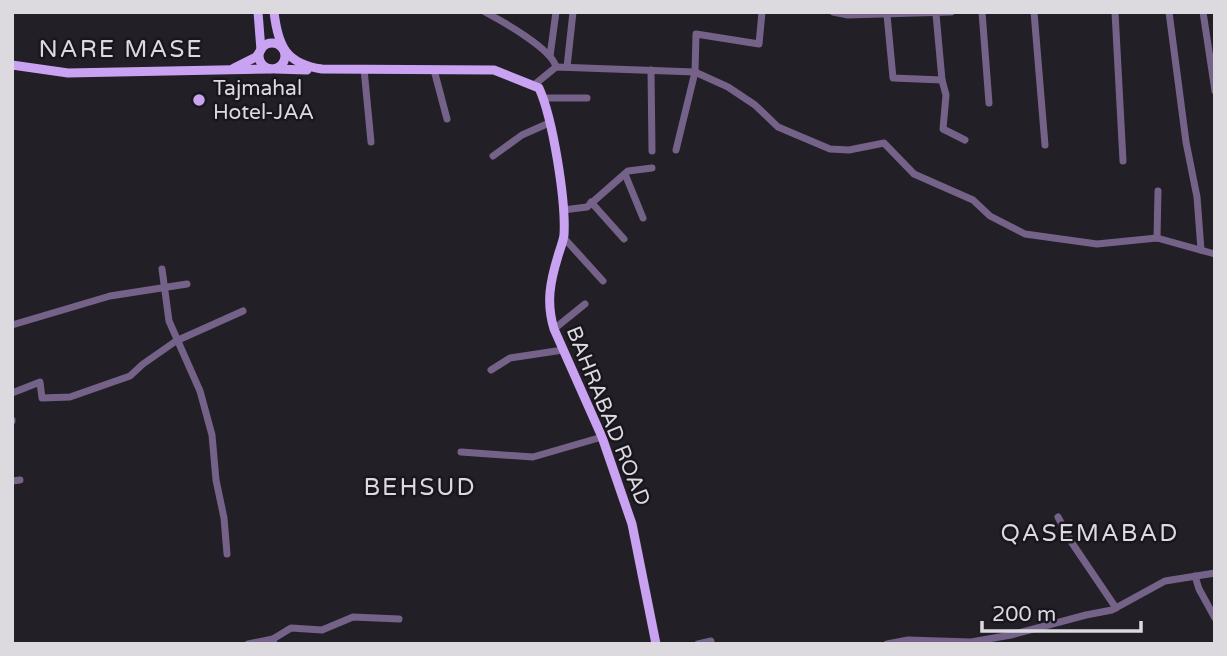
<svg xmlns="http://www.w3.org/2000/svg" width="1227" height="656" font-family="'Varela Round',sans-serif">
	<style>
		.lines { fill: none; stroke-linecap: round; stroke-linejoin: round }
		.minor { stroke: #746288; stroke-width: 7 }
		.major { stroke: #c9a2f2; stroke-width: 9 }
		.poi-dot { fill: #c8a5ee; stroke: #19161d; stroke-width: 2.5 }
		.labels { text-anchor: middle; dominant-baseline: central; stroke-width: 5; stroke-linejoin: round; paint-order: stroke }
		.poi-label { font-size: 21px; fill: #dcdadf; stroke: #19161d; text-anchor: start }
		.street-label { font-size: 21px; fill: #dcdadf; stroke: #19161d }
		.quarter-label { font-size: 24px; letter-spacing: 2px; fill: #dcdadf; stroke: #19161d }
	</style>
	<rect width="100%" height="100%" fill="#221f26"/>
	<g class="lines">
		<g class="minor">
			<path d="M485,12C502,21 552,49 556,67"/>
			<polyline points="833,12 848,15 951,12"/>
			<polyline points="982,12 989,103"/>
			<polyline points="1034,12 1045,145"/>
			<polyline points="1115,12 1123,161"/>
			<polyline points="1169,12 1186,142 1197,197 1201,250"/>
			<polyline points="1203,12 1215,91"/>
			<polyline points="936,14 942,80 946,95 943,129 965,140"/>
			<polyline points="887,15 893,78 942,80"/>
			<polyline points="550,56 556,12"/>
			<polyline points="567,67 573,12"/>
			<polyline points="364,69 371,142"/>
			<polyline points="434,70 447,119"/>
			<polyline points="651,70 652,151"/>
			<polyline points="534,85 556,67 695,72 728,87 755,105 778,127 830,149 849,150 884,143 914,174 973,200 990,216 1025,234 1097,244 1157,238 1215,254"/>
			<polyline points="544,98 587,98"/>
			<polyline points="676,150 695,72 696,34 759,44 762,12"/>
			<polyline points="493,156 522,135 549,123"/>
			<polyline points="625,174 643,218"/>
			<polyline points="591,202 624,239"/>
			<polyline points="563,210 587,207 628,171 652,168"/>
			<polyline points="564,238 603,281"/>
			<polyline points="1157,238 1158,191"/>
			<polyline points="162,269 169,321 200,391 212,435 216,480 224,518 227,554"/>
			<polyline points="12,325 110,296 187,284"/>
			<polyline points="554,329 585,304"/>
			<polyline points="491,370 510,358 563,350"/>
			<polyline points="12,393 40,382 42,398 70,397 130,376 143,364 176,341 243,311"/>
			<polyline points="12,421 12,420"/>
			<polyline points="461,452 533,457 602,437"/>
			<polyline points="12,481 20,480"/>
			<polyline points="1058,517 1072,543 1116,608"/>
			<polyline points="1195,576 1199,589 1215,618"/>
			<polyline points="273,639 291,628 322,630 353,617 399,619"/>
			<polyline points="248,644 273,639 274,644"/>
			<polyline points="698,644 711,641"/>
			<polyline points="887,644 908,640 971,642 1011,635 1086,615 1112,610 1165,581 1215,573"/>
		</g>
		<g class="major">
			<path d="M274,12C278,46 286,64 322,69L494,70L539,88C553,119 566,201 564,235C563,242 560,249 558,256C550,282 546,303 554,329L602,437L632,524L656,644"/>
			<circle cx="272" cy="56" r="13"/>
			<polyline points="12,65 68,73 270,69"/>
			<polyline points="234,68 256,57 261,50 258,12"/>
			<polyline points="275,69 307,70"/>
		</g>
	</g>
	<circle class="poi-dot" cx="199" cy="100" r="7"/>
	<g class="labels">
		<g class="poi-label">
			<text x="213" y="88">Tajmahal<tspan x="213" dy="24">Hotel-JAA</tspan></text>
		</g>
		<g class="street-label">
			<text transform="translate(608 416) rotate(68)">BAHRABAD ROAD</text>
		</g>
		<g class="quarter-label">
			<text x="121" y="49">NARE MASE</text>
			<text x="420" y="487">BEHSUD</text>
			<text x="1090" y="533">QASEMABAD</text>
		</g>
	</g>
	<rect width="1227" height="656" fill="none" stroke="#dcdadf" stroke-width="28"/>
	<path d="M982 621v10h159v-10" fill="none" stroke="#dcdadf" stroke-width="3.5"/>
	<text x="992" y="621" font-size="21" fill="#dcdadf" stroke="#19161d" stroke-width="5" paint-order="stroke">200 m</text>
</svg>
